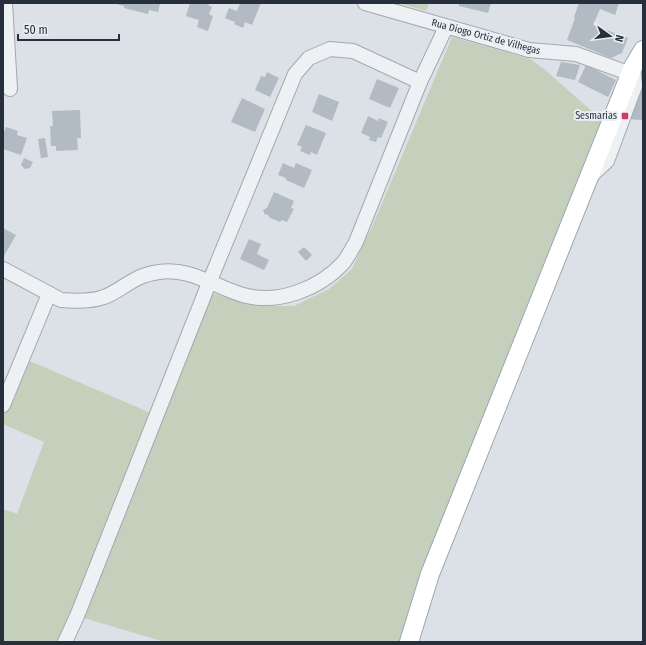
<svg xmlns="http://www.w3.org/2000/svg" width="646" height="645" font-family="'Fira Sans Condensed',sans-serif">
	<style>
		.green { fill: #c4d0bc }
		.building { fill: #b2bbc3 }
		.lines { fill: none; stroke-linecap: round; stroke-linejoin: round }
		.minor-casing { stroke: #a1a8b0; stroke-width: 16 }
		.major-casing { stroke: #9aa7b2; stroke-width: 20 }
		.minor { stroke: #eef1f4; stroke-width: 14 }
		.major { stroke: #fff; stroke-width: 18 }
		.poi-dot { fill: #cf3c64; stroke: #eaeff4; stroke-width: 1.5 }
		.labels { text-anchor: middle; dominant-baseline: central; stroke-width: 4; stroke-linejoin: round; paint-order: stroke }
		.street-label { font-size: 10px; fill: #25303c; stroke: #eaeff4 }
		.poi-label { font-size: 10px; fill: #25303c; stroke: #eaeff4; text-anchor: end }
	</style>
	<rect width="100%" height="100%" fill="#dbe1e6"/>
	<g class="green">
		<polygon points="398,3 429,3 426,11"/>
		<polygon points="452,37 530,59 544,69 603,121 404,642 165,642 77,616 71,642 3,642 3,509 17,514 44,442 3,424 3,414 25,359 160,417 210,293 264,306 294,306 329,289 352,269 375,220"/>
	</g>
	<g class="building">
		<polygon points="113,3 155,3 160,4 158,12 149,10 148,14 124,8 124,6"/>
		<polygon points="190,3 209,3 208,5 212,7 209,14 213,16 208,31 197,27 199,20 186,16"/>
		<polygon points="240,3 261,3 252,25 245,22 243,28 234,24 235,22 225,18 229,8 237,11"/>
		<polygon points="459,3 491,3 488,13 459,6"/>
		<polygon points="579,3 619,3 615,15 600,9 593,25 628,38 622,53 611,58 567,40 575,18 574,17"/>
		<polygon points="561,62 580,65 575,80 556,76"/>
		<polygon points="586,65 616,80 608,97 578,82"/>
		<polygon points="267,72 279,78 270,97 255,90 261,76 265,77"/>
		<polygon points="641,76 643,77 643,120 627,119"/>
		<polygon points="377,79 399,88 390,108 369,99"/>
		<polygon points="319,94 339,102 332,121 312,112"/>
		<polygon points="242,98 265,109 255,132 231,122"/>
		<polygon points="80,110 81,138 77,138 78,150 56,151 56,146 51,146 50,126 53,126 52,111"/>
		<polygon points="368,116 378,121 379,118 388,122 381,138 378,137 376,142 369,140 370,137 361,133"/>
		<polygon points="306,125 326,133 317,155 311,152 310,155 300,151 302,147 297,145"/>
		<polygon points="6,127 18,131 17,135 27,138 21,155 3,149 3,134"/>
		<polygon points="45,138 48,157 41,158 38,139"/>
		<polygon points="24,158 33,162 30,168 25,169 21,165"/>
		<polygon points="283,163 294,168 296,163 312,170 304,188 286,180 286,178 278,175"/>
		<polygon points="274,192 294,201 291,208 294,209 287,222 282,220 280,222 270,218 267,214 265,215 263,210 267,208"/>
		<polygon points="3,228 16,235 4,256 3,255"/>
		<polygon points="249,239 261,244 257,254 269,260 264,270 240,259"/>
		<polygon points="304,247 312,255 306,261 298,252"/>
	</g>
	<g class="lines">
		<defs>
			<g id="minor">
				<polyline points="5,3 10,89"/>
				<polyline points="365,3 529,50 576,54 631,74"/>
				<polyline points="591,176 607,161 635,86 633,67"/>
				<path d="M3,269L61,300C74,301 91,302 104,297C116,293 127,283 138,278C144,275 152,273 159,272C189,267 215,287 243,295C277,305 319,289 343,263C348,257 352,249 356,242L420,82L446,27"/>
				<polyline points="3,405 49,294"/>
				<polyline points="65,642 77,616 209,283 295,74 309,58 330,49 353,51 420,82"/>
			</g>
			<polyline id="major" points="409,642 430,574 633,67 643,50"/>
		</defs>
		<use href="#minor" class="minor-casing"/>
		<use href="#major" class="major-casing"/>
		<use href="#minor" class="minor"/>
		<use href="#major" class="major"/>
	</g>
	<rect class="poi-dot" x="621" y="112" width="8" height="8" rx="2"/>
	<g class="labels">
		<g class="street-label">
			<text transform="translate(486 37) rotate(15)">Rua Diogo Ortiz de Vilhegas</text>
		</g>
		<g class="poi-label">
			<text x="617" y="116">Sesmarias</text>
		</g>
	</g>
	<rect width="646" height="645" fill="none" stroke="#25303c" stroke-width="8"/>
	<g transform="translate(610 36) rotate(104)" stroke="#eaeff4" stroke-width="3" paint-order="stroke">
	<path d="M0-3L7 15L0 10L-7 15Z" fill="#25303c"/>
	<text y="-6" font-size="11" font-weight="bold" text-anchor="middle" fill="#25303c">N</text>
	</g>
	<path d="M18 34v6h101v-6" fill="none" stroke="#25303c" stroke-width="2"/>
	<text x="24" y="34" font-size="12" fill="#25303c" stroke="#eaeff4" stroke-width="3" paint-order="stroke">50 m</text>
</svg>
